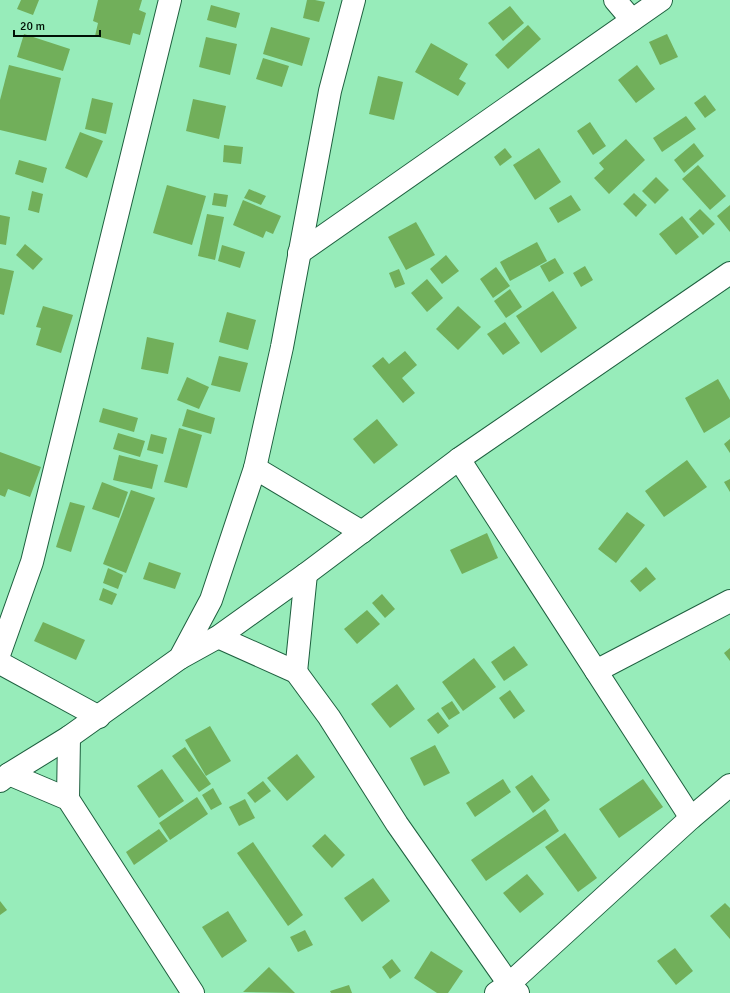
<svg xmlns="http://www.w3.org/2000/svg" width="730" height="993" font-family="Signika,sans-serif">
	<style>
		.building { fill: #71af5a }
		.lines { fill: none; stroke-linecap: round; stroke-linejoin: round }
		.minor-casing { stroke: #1e603f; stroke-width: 24 }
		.minor { stroke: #fff; stroke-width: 22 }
	</style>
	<rect width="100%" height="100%" fill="#97ecba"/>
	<g class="building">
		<polygon points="21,0 39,0 33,15 17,9"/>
		<polygon points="98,0 142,0 139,10 146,13 140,35 133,33 130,45 95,36 98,23 93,21"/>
		<polygon points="307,0 315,0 325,2 319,22 303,18"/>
		<polygon points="211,5 240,13 236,28 207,20"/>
		<polygon points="510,6 524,23 503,41 488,23"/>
		<polygon points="528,25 541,39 508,69 495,55"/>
		<polygon points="271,27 310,38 302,66 263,54"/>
		<polygon points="24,34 70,49 63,71 17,57"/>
		<polygon points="667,34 678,57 660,65 649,42"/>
		<polygon points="206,37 237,44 230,75 199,67"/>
		<polygon points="431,43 468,64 459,79 466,83 458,96 415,72"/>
		<polygon points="263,58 289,66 282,87 256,79"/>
		<polygon points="9,65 61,78 46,141 0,130 0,100"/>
		<polygon points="637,65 655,89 636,103 618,80"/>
		<polygon points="378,76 403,82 394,120 369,114"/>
		<polygon points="705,95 716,110 705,118 694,103"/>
		<polygon points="92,98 113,103 106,134 85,129"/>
		<polygon points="193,99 226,106 219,139 186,131"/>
		<polygon points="686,116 696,129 662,152 653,138"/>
		<polygon points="590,122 606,146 593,155 577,131"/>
		<polygon points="80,132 103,141 87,178 65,168"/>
		<polygon points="626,139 645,160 609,194 594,178 604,169 599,163"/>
		<polygon points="694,143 704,156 684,173 674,160"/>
		<polygon points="224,145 243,147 241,164 223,162"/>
		<polygon points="505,148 512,157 500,166 494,157"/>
		<polygon points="539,148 561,182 535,200 513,165"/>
		<polygon points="19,160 47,168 43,183 15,174"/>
		<polygon points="698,165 726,196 710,210 682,179"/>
		<polygon points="656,177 669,190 655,204 642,191"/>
		<polygon points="167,185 206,196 192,245 153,233"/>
		<polygon points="249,189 266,196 261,205 244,198"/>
		<polygon points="32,191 43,194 39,213 28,210"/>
		<polygon points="214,193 228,195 226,207 212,205"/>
		<polygon points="634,193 647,205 636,217 623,204"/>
		<polygon points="571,195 581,210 558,223 549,208"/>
		<polygon points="243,200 281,216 273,234 266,231 263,238 233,225"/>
		<polygon points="730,205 730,232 717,216"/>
		<polygon points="700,209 715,224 703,235 689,219"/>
		<polygon points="207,214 224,217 215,260 198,256"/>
		<polygon points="0,215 10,217 6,245 0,244"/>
		<polygon points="682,216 699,237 676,255 659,234"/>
		<polygon points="416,222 435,255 406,270 388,237"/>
		<polygon points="537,242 547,261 510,281 500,262"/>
		<polygon points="25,244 43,259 33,270 16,255"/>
		<polygon points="222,245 245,252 240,268 218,261"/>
		<polygon points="446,255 459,271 442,284 430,269"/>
		<polygon points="555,258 564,273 549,282 540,266"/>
		<polygon points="585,266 593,280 581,287 573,273"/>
		<polygon points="496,267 510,286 493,298 480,279"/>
		<polygon points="0,268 14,271 4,315 0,314"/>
		<polygon points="399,269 405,284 395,288 389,273"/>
		<polygon points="427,279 443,298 427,312 411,293"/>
		<polygon points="510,289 522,307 506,318 494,301"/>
		<polygon points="553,291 577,328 541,353 516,316"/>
		<polygon points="43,306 73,315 61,353 36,345 41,328 36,327"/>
		<polygon points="458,306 481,327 458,350 436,329"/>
		<polygon points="227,312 256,320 248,350 219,342"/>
		<polygon points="505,322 520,343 503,355 487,334"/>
		<polygon points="147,337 174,343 168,374 141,369"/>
		<polygon points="405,351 417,365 402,378 415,393 403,403 372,366 383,357 389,364"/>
		<polygon points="219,356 248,363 240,392 211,385"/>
		<polygon points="187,377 209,387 199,409 177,400"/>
		<polygon points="718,379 730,400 730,417 704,433 685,398"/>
		<polygon points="103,408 138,418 134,432 99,422"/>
		<polygon points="187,409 215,418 211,434 182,426"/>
		<polygon points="377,419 398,445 374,464 353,439"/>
		<polygon points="179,428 202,435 187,488 164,482"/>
		<polygon points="118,433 145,441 140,457 113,449"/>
		<polygon points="151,434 167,438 163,454 147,450"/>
		<polygon points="730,439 730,453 724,444"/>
		<polygon points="0,452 41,467 30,497 8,489 5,497 0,495"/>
		<polygon points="119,455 158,465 152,489 113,480"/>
		<polygon points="687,460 707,487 664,517 645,491"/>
		<polygon points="730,479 730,492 724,482"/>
		<polygon points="102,482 128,492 119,518 92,509"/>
		<polygon points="131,490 155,498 126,573 103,564"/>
		<polygon points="70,502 85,506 71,552 56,547"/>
		<polygon points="627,512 645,525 616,563 598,549"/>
		<polygon points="487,533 498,558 462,574 450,550"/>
		<polygon points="149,562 181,573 175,589 143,579"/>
		<polygon points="646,567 656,579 640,592 630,581"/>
		<polygon points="108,568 123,575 118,589 103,583"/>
		<polygon points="103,588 117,594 112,605 99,600"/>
		<polygon points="382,594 395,609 385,618 372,603"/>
		<polygon points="367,610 380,624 357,644 344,629"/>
		<polygon points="43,622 85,640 76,660 34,641"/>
		<polygon points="514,646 528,665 504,681 491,662"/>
		<polygon points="730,648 730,661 724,653"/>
		<polygon points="474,658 496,687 463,711 442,682"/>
		<polygon points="397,684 415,709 390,728 371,704"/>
		<polygon points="510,690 525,711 514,719 499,698"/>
		<polygon points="452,701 460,713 449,720 441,708"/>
		<polygon points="438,712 449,726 438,734 427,720"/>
		<polygon points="210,726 231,761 206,776 185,740"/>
		<polygon points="435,745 450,773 424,786 410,758"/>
		<polygon points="185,747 211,784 199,792 172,756"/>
		<polygon points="297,754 315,777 287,801 267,778"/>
		<polygon points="162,769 184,801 159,818 137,786"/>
		<polygon points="532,775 550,800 533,813 515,787"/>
		<polygon points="503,779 511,792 475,817 466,803"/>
		<polygon points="643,779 663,807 619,838 599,809"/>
		<polygon points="263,781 271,791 255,803 247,793"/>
		<polygon points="213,788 222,804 211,810 202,795"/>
		<polygon points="197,797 208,814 170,840 159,823"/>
		<polygon points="245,799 255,818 239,826 229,807"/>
		<polygon points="545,809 559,831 486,881 471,860"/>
		<polygon points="159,829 168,841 134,865 126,852"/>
		<polygon points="565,833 597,878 578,892 545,847"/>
		<polygon points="325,834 345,855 332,868 312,846"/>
		<polygon points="253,842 303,915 288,926 237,853"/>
		<polygon points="527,874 544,894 520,913 503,893"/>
		<polygon points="373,878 390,901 362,922 344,898"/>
		<polygon points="0,901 7,910 0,915"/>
		<polygon points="725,903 730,908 730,939 710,916"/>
		<polygon points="228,911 247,941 222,958 202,927"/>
		<polygon points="305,930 313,945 298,952 290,937"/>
		<polygon points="675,948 693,971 676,985 657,961"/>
		<polygon points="431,951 463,971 448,993 437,993 414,978"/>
		<polygon points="392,959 401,971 390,979 382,967"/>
		<polygon points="269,967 295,993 243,992"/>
		<polygon points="349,985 352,993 331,993 330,991"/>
	</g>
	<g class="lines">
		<defs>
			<g id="minor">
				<polyline points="615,0 632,20"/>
				<polyline points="299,253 661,0"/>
				<polyline points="459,459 691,818"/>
				<polyline points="255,468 362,532"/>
				<polyline points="218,637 296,672 329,717 397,824 509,984 518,993"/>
				<polyline points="0,652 32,562 170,0"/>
				<polyline points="180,658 218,637 306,574 459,459 730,273"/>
				<polyline points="0,663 99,717"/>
				<polyline points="596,671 730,601"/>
				<polyline points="296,672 306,574"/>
				<polyline points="9,774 68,799 193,993"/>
				<polyline points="0,781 9,774 69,737 180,658 211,600 255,468 282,347 330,91 354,0"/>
				<polyline points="68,799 69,737"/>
				<polyline points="496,993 509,984 691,818 730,785"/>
			</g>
		</defs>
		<use href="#minor" class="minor-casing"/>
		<use href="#minor" class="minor"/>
	</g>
	<path d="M14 30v6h86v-6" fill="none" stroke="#001005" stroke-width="2"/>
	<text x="20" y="30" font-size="12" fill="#001005" stroke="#97ecba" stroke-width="3" paint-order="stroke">20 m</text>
</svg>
